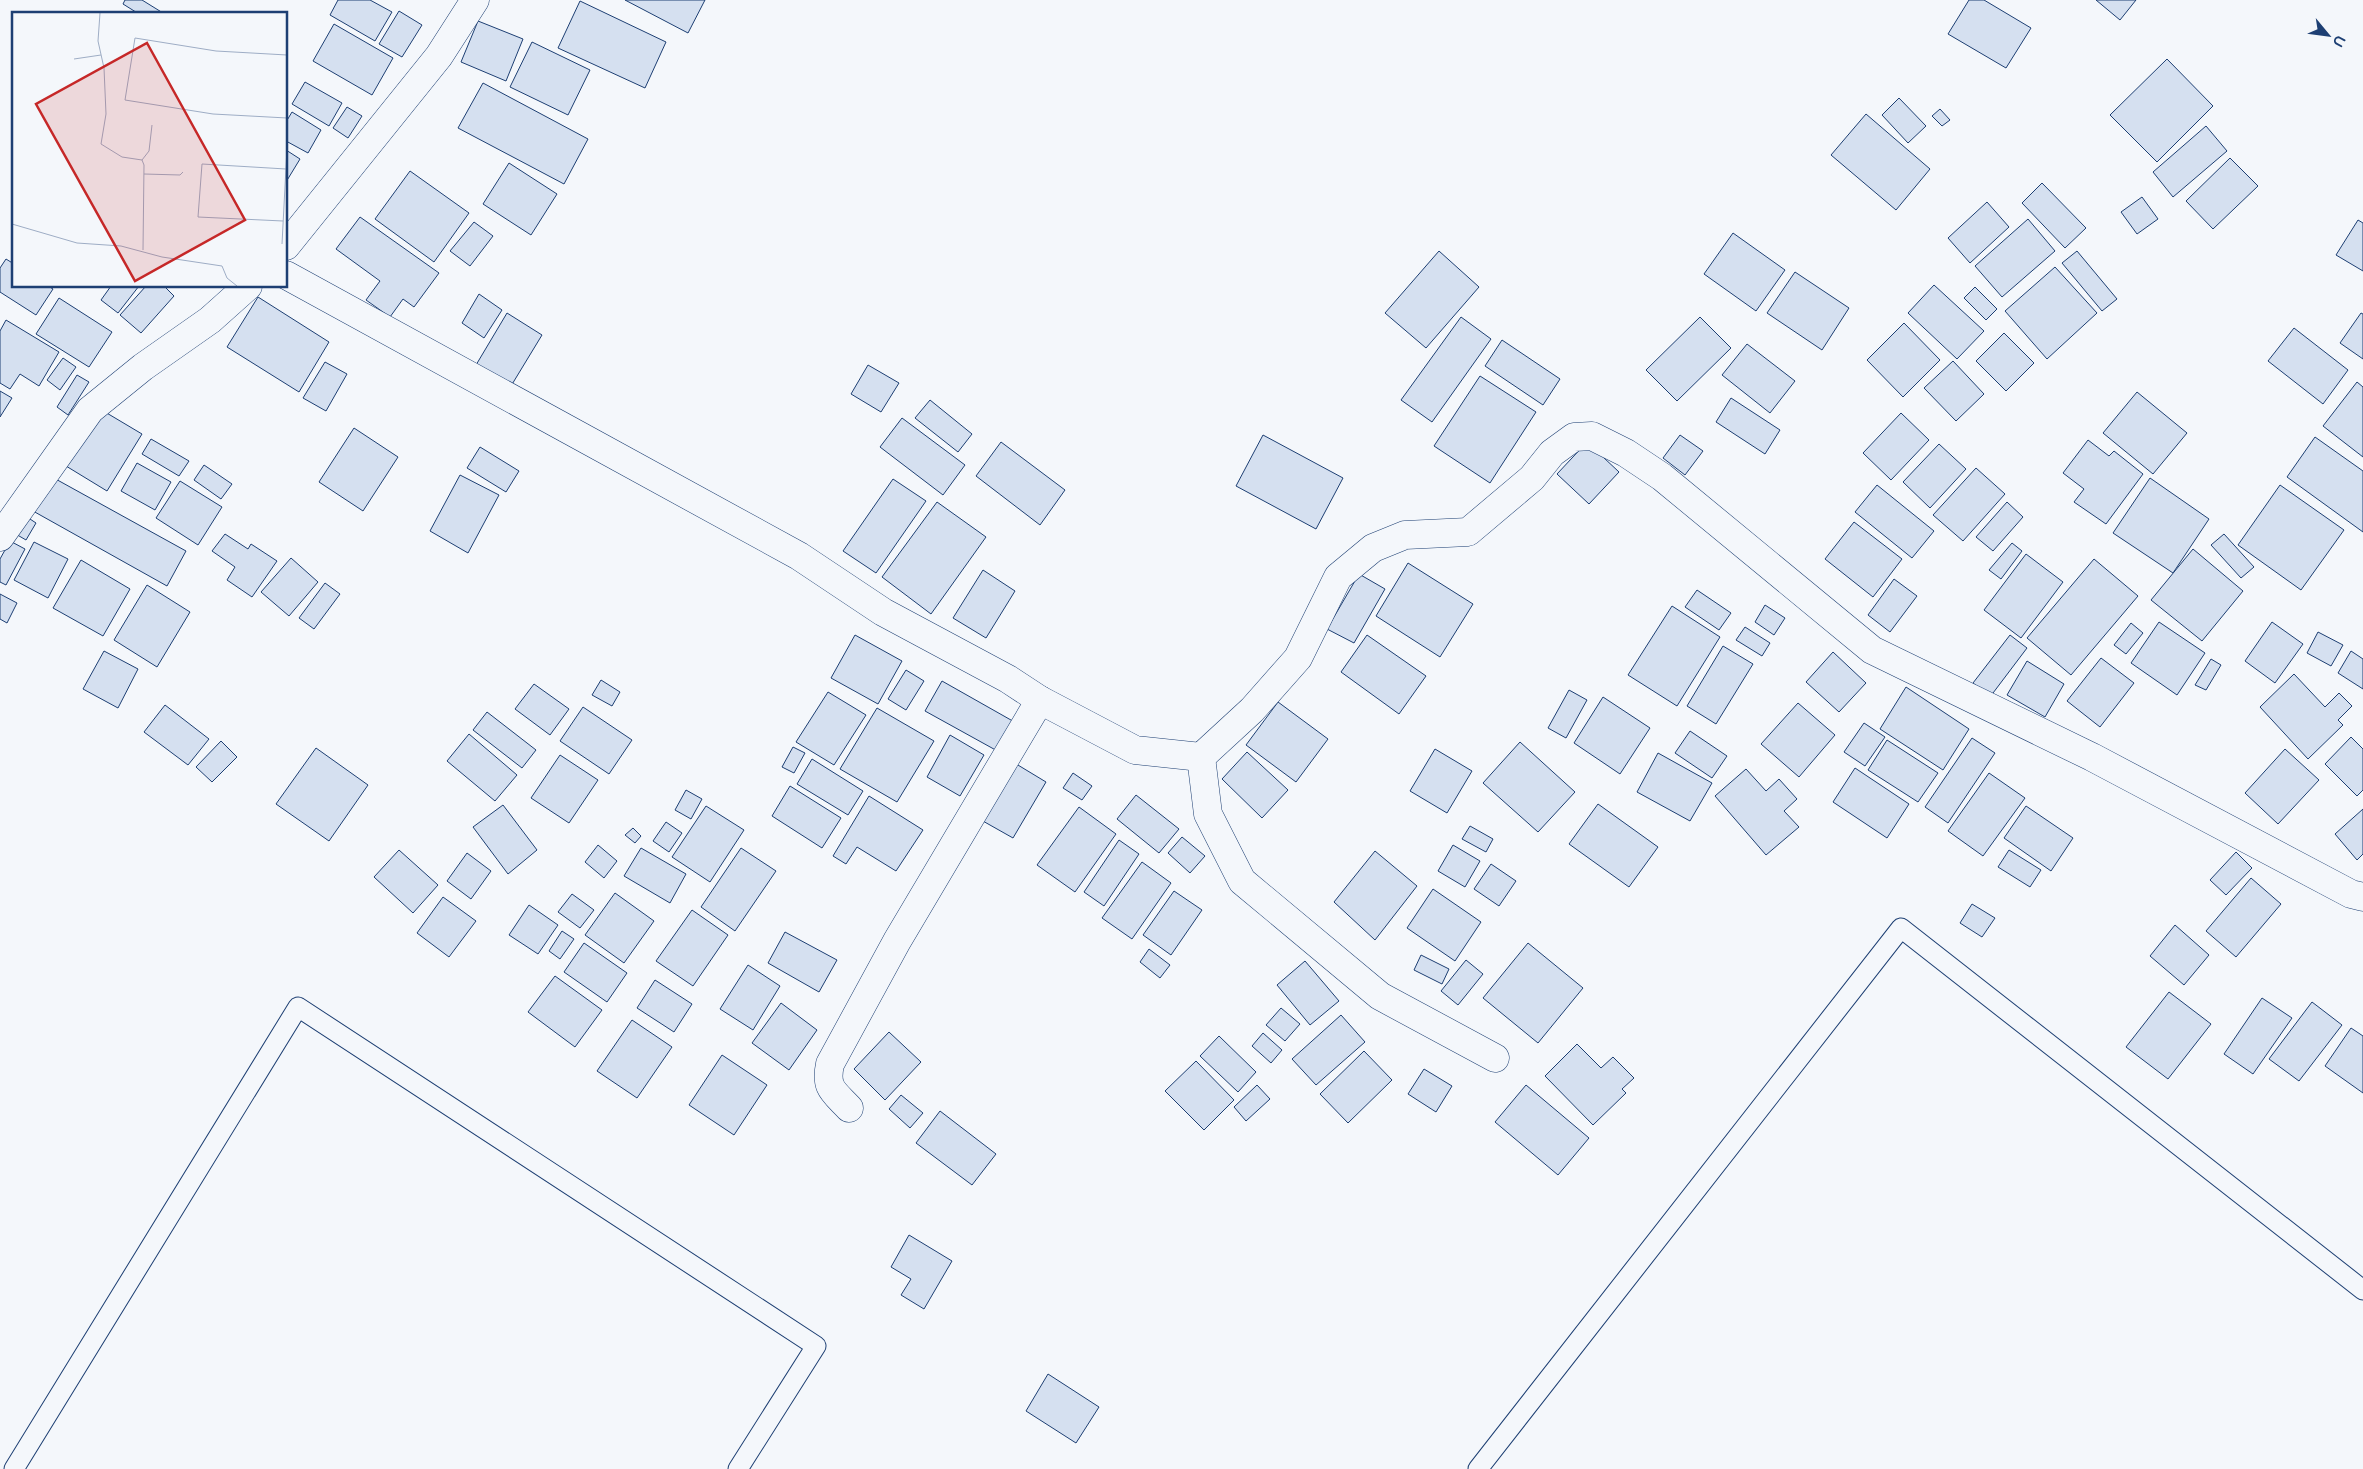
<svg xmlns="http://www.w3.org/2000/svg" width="2363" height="1469" font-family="'Varela Round',sans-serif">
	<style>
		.building { fill: #d5e0f0; stroke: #1d3f73 }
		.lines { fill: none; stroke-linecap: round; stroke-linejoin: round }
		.lane-casing { stroke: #1d3f73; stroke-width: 21 }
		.street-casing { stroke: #1d3f73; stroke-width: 29 }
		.lane { stroke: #f4f7fb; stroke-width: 19 }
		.street { stroke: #f4f7fb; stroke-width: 28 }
		.inset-road { fill: none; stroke: #9eadc5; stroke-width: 1 }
		.view { fill: #c62828; fill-opacity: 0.15; stroke: #c62828; stroke-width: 2.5 }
		.inset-edge { fill: none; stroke: #1d3f73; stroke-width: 2.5 }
	</style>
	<rect width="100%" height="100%" fill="#f4f7fb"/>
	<g class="building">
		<polygon points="125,0 142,0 163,13 139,14 123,4"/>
		<polygon points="338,0 370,0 392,12 375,41 330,15"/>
		<polygon points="625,0 705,0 688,33"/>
		<polygon points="1969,0 1984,0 2031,28 2006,68 1948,34"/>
		<polygon points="2096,0 2136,0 2120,20"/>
		<polygon points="580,1 666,42 645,88 558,48"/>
		<polygon points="399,11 422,25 402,57 379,44"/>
		<polygon points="478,21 523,39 506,81 461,62"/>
		<polygon points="334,24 393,58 372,95 313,61"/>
		<polygon points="532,42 590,70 568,115 510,87"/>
		<polygon points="2167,59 2213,106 2157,162 2110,115"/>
		<polygon points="305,82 342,103 329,126 292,104"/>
		<polygon points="483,83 588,139 564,184 458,128"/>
		<polygon points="1899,98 1926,126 1908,143 1882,115"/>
		<polygon points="347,107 362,116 348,138 333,128"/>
		<polygon points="1940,109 1950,120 1942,126 1932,116"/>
		<polygon points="292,112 321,130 308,153 286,141 286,122"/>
		<polygon points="1866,114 1930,169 1896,210 1831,155"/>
		<polygon points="2206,126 2227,151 2173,197 2153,172"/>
		<polygon points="286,150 300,159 286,182"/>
		<polygon points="2230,158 2258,186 2213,229 2186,201"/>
		<polygon points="509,163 557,194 531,235 483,204"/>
		<polygon points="410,171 469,213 434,262 375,219"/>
		<polygon points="2042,183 2086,228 2065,248 2022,203"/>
		<polygon points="2142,197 2158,219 2137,234 2121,212"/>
		<polygon points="1987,202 2009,227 1970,263 1948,238"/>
		<polygon points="360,217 439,273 414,307 403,299 390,317 366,300 380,281 336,249"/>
		<polygon points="2028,219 2055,251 2002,297 1975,266"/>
		<polygon points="2358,220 2363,223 2363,271 2336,255"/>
		<polygon points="474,222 493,236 470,266 450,251"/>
		<polygon points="1733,233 1785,270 1756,311 1704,274"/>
		<polygon points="1439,251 1479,287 1426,348 1385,313"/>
		<polygon points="2077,251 2117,299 2102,311 2062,263"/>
		<polygon points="6,259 14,264 14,286 48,286 53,289 36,315 0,292 0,268"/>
		<polygon points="2055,267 2097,313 2047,359 2005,311"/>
		<polygon points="1795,272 1849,308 1822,350 1767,313"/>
		<polygon points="1934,285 1984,331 1957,359 1908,313"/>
		<polygon points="111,286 139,286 118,313 101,300"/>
		<polygon points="146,286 164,286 174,296 141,333 120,315"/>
		<polygon points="1975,287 1997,309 1986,320 1964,298"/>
		<polygon points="479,294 502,310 484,338 462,323"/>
		<polygon points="258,297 329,342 299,392 227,347"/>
		<polygon points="59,298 112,332 89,367 36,334"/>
		<polygon points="507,313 542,335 511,386 476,365"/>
		<polygon points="2361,313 2363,314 2363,359 2340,343"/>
		<polygon points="1461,317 1491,339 1432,422 1401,400"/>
		<polygon points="1700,317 1731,348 1677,401 1646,370"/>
		<polygon points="6,320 59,352 39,386 20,374 10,389 0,383 0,331"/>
		<polygon points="1904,323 1940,360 1903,397 1867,360"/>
		<polygon points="2294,328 2348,370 2323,404 2268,361"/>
		<polygon points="2004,333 2034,363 2006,391 1976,361"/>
		<polygon points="1502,340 1560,379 1543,405 1485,366"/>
		<polygon points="1747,344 1795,381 1770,413 1722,375"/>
		<polygon points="63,358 76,367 60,390 47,380"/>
		<polygon points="1953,361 1984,394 1956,421 1924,388"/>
		<polygon points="325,362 347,374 326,411 303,398"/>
		<polygon points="868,365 899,383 881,412 851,394"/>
		<polygon points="77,375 89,382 68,415 57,407"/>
		<polygon points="1480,376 1536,412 1490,483 1434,446"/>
		<polygon points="2357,382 2363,387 2363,457 2323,426"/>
		<polygon points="0,391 12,398 0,417"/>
		<polygon points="2137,392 2187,433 2153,474 2103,433"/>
		<polygon points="1731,398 1780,430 1765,454 1716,422"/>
		<polygon points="930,400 972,434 958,452 915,418"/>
		<polygon points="100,409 142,434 107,491 66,466"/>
		<polygon points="1901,413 1929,440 1891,480 1863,453"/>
		<polygon points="902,418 965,465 943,495 880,447"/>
		<polygon points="354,428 398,457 363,511 319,482"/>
		<polygon points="1263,435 1343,478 1316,529 1236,486"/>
		<polygon points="1680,435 1703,451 1685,475 1663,458"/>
		<polygon points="2315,437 2363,471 2363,532 2287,477"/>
		<polygon points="151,439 189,461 179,476 142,454"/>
		<polygon points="2088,440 2109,456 2114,451 2143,474 2106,524 2074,502 2084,489 2063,473"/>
		<polygon points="1001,442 1065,490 1040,525 976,476"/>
		<polygon points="1587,442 1619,472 1589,504 1557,474"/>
		<polygon points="1939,444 1966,469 1930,508 1903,482"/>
		<polygon points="480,447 519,471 506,492 467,468"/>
		<polygon points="137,463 171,482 155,510 121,491"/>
		<polygon points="204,465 232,484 221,499 194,480"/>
		<polygon points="1976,468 2005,494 1963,541 1933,515"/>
		<polygon points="460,475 499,495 468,553 430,531"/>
		<polygon points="52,477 186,551 167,586 33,511"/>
		<polygon points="2150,478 2209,519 2173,573 2113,533"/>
		<polygon points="893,479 926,501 876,573 843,551"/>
		<polygon points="180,481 222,507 198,545 156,518"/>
		<polygon points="1877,485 1934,531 1912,558 1855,512"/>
		<polygon points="2280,485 2344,530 2301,590 2238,545"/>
		<polygon points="937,502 986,537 931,614 882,577"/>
		<polygon points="2007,502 2023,517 1993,551 1976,537"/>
		<polygon points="24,515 36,523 26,540 14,533"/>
		<polygon points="1854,522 1902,559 1873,597 1825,559"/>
		<polygon points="225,534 248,549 251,544 277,561 252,597 227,580 235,567 212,551"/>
		<polygon points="2224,534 2254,567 2241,578 2211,545"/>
		<polygon points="10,541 25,549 6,585 0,582 0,559"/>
		<polygon points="34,542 68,559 48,598 14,580"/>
		<polygon points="2012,543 2022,551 2001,579 1989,570"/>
		<polygon points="2193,549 2243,591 2202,641 2151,600"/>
		<polygon points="2026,554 2063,582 2021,638 1984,610"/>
		<polygon points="291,558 318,582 289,616 261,592"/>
		<polygon points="2094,559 2138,596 2071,675 2027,638"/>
		<polygon points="81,560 130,589 103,636 53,608"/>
		<polygon points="1408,563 1473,604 1440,657 1376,616"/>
		<polygon points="983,570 1015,591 986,638 953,618"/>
		<polygon points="1359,574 1385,589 1354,643 1327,629"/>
		<polygon points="1894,579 1917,596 1890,632 1868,615"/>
		<polygon points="325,583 340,594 314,629 299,618"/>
		<polygon points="147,585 190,612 157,667 114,640"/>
		<polygon points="1697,590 1731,613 1719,630 1685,607"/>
		<polygon points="0,594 17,603 7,623 0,619"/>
		<polygon points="1765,605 1785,618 1774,635 1755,622"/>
		<polygon points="1672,606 1720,637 1677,706 1628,675"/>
		<polygon points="2159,622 2205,653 2177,695 2131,663"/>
		<polygon points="2272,622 2303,644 2275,683 2245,661"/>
		<polygon points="2131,623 2143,633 2126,654 2114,645"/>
		<polygon points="1745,627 1770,643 1762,656 1736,640"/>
		<polygon points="2318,632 2343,645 2331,666 2307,653"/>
		<polygon points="855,635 902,661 878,704 831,678"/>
		<polygon points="1367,635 1426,676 1399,714 1341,672"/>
		<polygon points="2010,635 2027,648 1990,697 1973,683"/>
		<polygon points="1723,646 1753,664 1716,724 1687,706"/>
		<polygon points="104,651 138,669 118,708 83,689"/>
		<polygon points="2351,651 2363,659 2363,689 2338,673"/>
		<polygon points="1833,652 1866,683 1839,712 1806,682"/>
		<polygon points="2101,658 2134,683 2100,727 2067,701"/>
		<polygon points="2211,659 2221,665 2206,690 2195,685"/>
		<polygon points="2027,661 2064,684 2045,717 2007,695"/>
		<polygon points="906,670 924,681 906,710 888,699"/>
		<polygon points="2294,674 2325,707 2339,693 2352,706 2338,720 2343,725 2308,759 2260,707"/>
		<polygon points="601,680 620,692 612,706 592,695"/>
		<polygon points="942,681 1018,724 1001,753 925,711"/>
		<polygon points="534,684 569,709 550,735 515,709"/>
		<polygon points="1906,687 1969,729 1943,770 1880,729"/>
		<polygon points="1569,690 1587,700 1566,738 1548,728"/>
		<polygon points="828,692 866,715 834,765 796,742"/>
		<polygon points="1603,697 1650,728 1620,774 1574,743"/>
		<polygon points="1278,702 1328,739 1296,782 1246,745"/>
		<polygon points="1798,703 1835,735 1799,777 1761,744"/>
		<polygon points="165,705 209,739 188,765 144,732"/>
		<polygon points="583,707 632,740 609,774 560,741"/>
		<polygon points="877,708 934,741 897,802 840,769"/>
		<polygon points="487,712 536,750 522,768 473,730"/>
		<polygon points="1864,723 1885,737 1865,766 1844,752"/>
		<polygon points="1690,731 1727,756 1712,778 1675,753"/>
		<polygon points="469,734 517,775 495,801 447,761"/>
		<polygon points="950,735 984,755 960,796 927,777"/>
		<polygon points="2351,737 2363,749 2363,790 2357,796 2325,764"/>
		<polygon points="1972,738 1995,753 1948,823 1925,807"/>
		<polygon points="1887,740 1938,773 1918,802 1868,770"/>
		<polygon points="221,741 237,757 212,782 196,767"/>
		<polygon points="1520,742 1575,792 1538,832 1483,783"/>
		<polygon points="793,747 805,753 794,773 782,767"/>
		<polygon points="316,748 368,785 329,841 276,804"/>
		<polygon points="1435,749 1472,771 1447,813 1410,791"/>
		<polygon points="2285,749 2319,780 2278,824 2245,793"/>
		<polygon points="1247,752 1288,790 1262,818 1222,779"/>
		<polygon points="1658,753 1712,783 1690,821 1637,792"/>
		<polygon points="560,755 598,780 569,823 531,798"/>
		<polygon points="812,759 863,791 848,815 797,784"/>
		<polygon points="1008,759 1046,782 1013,838 974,816"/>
		<polygon points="1855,768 1909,804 1887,838 1833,802"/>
		<polygon points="1746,769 1766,791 1779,779 1797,799 1784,811 1799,827 1766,855 1715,796"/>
		<polygon points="1073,773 1092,786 1082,800 1063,788"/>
		<polygon points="1989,773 2025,798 1983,856 1948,831"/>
		<polygon points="790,786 841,818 822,848 772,816"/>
		<polygon points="686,790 702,799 691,819 675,810"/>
		<polygon points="1136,795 1179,829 1159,853 1117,819"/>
		<polygon points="869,796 923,830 896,871 857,847 846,864 833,856"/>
		<polygon points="1598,804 1658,847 1629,887 1569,844"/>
		<polygon points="503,805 537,850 508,874 473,827"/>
		<polygon points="706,806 744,830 710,882 672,857"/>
		<polygon points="2026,806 2073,838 2051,871 2004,838"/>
		<polygon points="1079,807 1116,834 1075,892 1037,865"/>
		<polygon points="2363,809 2363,854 2357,860 2335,834"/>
		<polygon points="666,822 682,833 669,852 653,841"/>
		<polygon points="1470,826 1493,839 1486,852 1462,839"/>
		<polygon points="633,828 641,836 635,843 625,835"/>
		<polygon points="1182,837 1205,856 1190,873 1168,853"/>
		<polygon points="1119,840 1139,854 1104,906 1084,892"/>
		<polygon points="598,845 617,861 604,878 585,862"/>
		<polygon points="1453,845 1480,861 1465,887 1438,871"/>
		<polygon points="641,848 686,874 670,903 624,876"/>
		<polygon points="741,848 776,871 735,931 701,907"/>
		<polygon points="399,850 438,885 413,913 374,877"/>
		<polygon points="2009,850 2041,870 2030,887 1998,867"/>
		<polygon points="1375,851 1417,886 1375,940 1334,902"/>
		<polygon points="2236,852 2252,868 2226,895 2210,880"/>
		<polygon points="467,853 491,871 471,899 447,881"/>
		<polygon points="1142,862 1171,883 1132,939 1102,918"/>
		<polygon points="1491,864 1516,881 1499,906 1474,889"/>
		<polygon points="2251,878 2281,904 2236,957 2206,931"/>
		<polygon points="1433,889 1481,922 1455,961 1407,928"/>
		<polygon points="1174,891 1202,910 1171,955 1143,935"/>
		<polygon points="615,893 654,921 624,963 585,935"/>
		<polygon points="572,894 594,910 580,928 558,912"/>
		<polygon points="443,897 476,921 449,957 417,933"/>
		<polygon points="1972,904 1995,918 1982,937 1960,923"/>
		<polygon points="529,905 558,925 538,954 509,935"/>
		<polygon points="692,910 728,935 693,986 656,961"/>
		<polygon points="2175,925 2209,955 2184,985 2150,956"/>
		<polygon points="562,931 574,939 560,959 549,951"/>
		<polygon points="785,932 837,960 819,992 768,963"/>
		<polygon points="584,943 627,973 607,1002 564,972"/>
		<polygon points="1528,943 1583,988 1538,1043 1483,998"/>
		<polygon points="1149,949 1170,965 1160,978 1140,962"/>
		<polygon points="1421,955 1449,969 1442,984 1414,970"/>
		<polygon points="1466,960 1483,974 1458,1005 1441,991"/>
		<polygon points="1305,961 1339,1001 1310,1025 1277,985"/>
		<polygon points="748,965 780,986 753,1030 720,1009"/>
		<polygon points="555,976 602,1010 575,1047 528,1012"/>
		<polygon points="655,980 692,1004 674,1032 637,1008"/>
		<polygon points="2169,992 2211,1024 2168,1079 2126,1047"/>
		<polygon points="2262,998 2292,1018 2253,1074 2224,1054"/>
		<polygon points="2312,1002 2342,1025 2299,1081 2269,1059"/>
		<polygon points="781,1003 817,1030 789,1070 752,1043"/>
		<polygon points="1281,1008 1300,1024 1285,1041 1266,1025"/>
		<polygon points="1341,1015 1365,1042 1316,1085 1292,1059"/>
		<polygon points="632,1020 672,1047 637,1098 597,1071"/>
		<polygon points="2351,1028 2363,1036 2363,1093 2325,1066"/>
		<polygon points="889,1032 921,1062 885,1100 854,1069"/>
		<polygon points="1263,1033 1282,1050 1271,1063 1252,1046"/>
		<polygon points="1219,1036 1256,1072 1238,1092 1200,1056"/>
		<polygon points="1577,1044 1601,1068 1613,1057 1634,1078 1622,1089 1626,1093 1593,1125 1545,1076"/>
		<polygon points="1364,1051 1392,1080 1348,1123 1320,1094"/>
		<polygon points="722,1055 767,1085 734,1135 689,1105"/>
		<polygon points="1196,1061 1234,1100 1204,1130 1165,1091"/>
		<polygon points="1424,1069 1452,1086 1436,1112 1408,1094"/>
		<polygon points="1257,1085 1270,1099 1246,1121 1234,1107"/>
		<polygon points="1526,1085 1589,1138 1558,1175 1495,1122"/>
		<polygon points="901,1095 923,1113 910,1128 889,1109"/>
		<polygon points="940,1111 996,1154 972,1185 916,1143"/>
		<polygon points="909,1235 952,1261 924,1309 901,1295 911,1279 891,1267"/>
		<polygon points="1048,1374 1099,1407 1076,1443 1026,1411"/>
	</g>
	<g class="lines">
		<defs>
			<g id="lane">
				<polyline points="14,1469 298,1007 816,1346 738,1469"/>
				<polyline points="1478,1469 1901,928 2363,1290"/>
			</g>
			<g id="street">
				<polyline points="286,246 439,56 475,0"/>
				<polyline points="286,275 799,556 883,612 1008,679 1040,700 1135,750 1201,757 1252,710 1298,658 1338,577 1373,548 1405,535 1468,532 1532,478 1552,453 1574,437 1592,436 1626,453 1662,477 1872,650 2092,757 2351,894 2363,897"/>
				<polyline points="0,537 90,410 143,367 210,320 248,286"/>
				<polyline points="1201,757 1208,814 1242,881 1380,996 1495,1058"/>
				<path d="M849,1108C833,1091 825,1088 830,1064L897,941L1040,700"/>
			</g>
		</defs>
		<use href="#lane" class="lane-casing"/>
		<use href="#street" class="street-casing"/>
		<use href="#lane" class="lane"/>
		<use href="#street" class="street"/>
	</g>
	<g transform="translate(12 12)">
		<rect width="275" height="275" fill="#f4f7fb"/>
		<path class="inset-road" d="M88,1L86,29L92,56L94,102L89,132L110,145L130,148L132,153L131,238M275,43L204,39L123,26L113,88L201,102L275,106M62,47L89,43M130,148L137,139L140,113M132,162L168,163L171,160M271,209L186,205L190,152L274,157M0,212L65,231L109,234L150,245L210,254L215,266L225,274M270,232L275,136"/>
		<path class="view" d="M135,31L233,208L123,269L24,92Z"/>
		<rect width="275" height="275" class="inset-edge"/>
	</g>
	<g transform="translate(2328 35) rotate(119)" stroke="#f4f7fb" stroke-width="4" paint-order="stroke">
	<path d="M0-4L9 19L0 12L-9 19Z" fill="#1d3f73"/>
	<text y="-8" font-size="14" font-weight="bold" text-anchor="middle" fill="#1d3f73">U</text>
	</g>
</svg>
